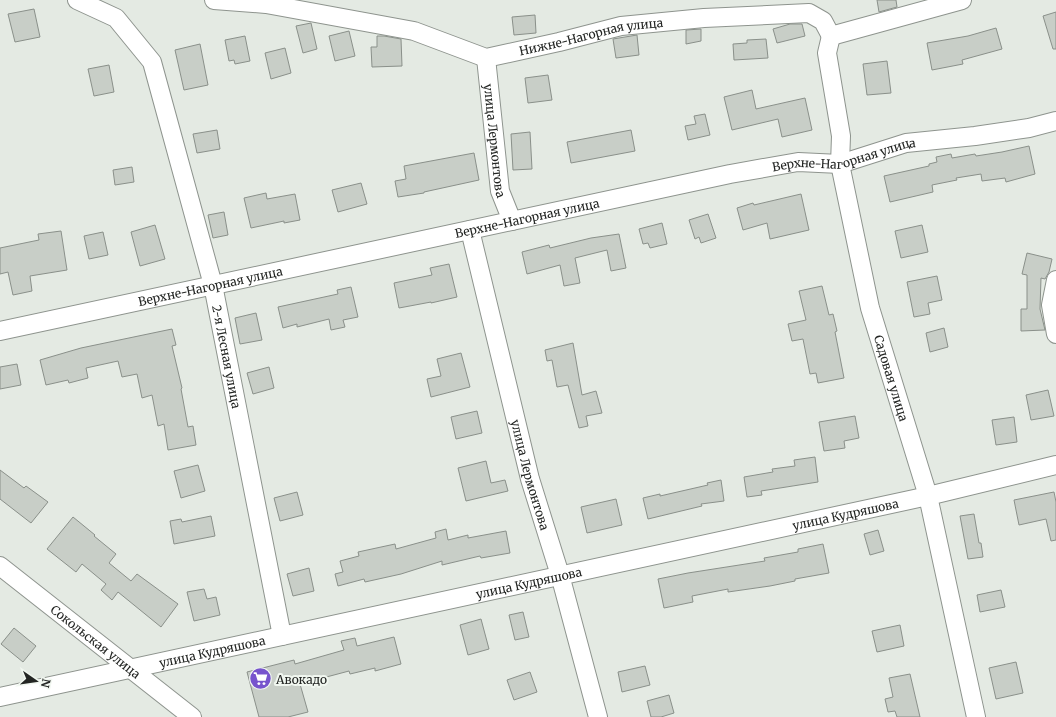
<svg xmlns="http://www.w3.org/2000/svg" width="1056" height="717" font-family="Merriweather,serif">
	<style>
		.building { fill: #c8cec7; stroke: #8a908a }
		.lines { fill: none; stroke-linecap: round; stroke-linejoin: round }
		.minor-casing { stroke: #8e948e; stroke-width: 20 }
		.minor { stroke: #fff; stroke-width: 18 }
		.labels { text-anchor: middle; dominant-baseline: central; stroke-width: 4; stroke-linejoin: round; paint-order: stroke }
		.street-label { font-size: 12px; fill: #232523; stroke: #f1f7f0 }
		.poi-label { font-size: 12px; fill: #232523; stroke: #f1f7f0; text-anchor: start }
	</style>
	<rect width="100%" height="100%" fill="#e4eae3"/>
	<g class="building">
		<polygon points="877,0 896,0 897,7 879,12"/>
		<polygon points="34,9 40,37 15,42 8,14"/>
		<polygon points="1056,12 1056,49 1053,49 1043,16"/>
		<polygon points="535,15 536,33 514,35 512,17"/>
		<polygon points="311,23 317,49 303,53 296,26"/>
		<polygon points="790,24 802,24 805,36 777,43 773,29"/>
		<polygon points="996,28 1002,49 962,60 963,64 932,70 927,43 968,36"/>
		<polygon points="701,29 701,41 686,44 686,30"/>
		<polygon points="349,31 355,56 335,61 329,36"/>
		<polygon points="637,35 639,55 616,58 613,39"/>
		<polygon points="245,36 250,61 235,64 234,60 229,61 225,40"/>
		<polygon points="377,36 384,36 401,39 402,66 372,67 371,47 377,47"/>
		<polygon points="766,39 768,58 734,60 733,44 747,43 747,40"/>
		<polygon points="200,44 208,85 184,90 175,50"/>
		<polygon points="285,48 291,73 271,79 265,53"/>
		<polygon points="887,61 891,93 867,95 863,64"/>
		<polygon points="109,65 114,92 94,96 88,69"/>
		<polygon points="548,75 552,100 528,103 525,78"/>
		<polygon points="752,90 756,109 805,98 812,130 782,137 778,119 732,130 724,97"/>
		<polygon points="705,114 710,135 688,140 685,126 696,124 694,116"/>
		<polygon points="217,130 220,149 197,153 193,134"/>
		<polygon points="631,130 635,151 571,163 567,142"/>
		<polygon points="530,132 532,169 513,170 511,134"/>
		<polygon points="1029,146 1035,174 1006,182 1005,178 982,181 981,174 956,178 957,180 932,185 933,192 890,202 884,176 929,166 929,164 937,162 936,157 951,154 952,158 975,154 976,156 1002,152"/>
		<polygon points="474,153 479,180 424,192 424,193 398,197 395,181 406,179 404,166"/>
		<polygon points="132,167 134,182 115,185 113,170"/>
		<polygon points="361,183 367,204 338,212 332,190"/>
		<polygon points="266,193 267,199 295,194 300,220 284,223 284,221 251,228 244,198"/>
		<polygon points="801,194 809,230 770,239 767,223 743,230 737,208 753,203 754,205"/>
		<polygon points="224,212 228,235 213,238 208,215"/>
		<polygon points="708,214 716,238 701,243 699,237 695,239 689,220"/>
		<polygon points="662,223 667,244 650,248 648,243 643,244 639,229"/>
		<polygon points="155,225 165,259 140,266 131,232"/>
		<polygon points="922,225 928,252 901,258 895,231"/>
		<polygon points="61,231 67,270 30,276 32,291 13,295 8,272 0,274 0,248 39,240 38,234"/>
		<polygon points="103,232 108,255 89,259 84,236"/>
		<polygon points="619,234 626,268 611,271 607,250 575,258 580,283 564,286 560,265 527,274 522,252 549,245 550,248 591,238"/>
		<polygon points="1027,253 1052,259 1049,272 1045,279 1041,278 1040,309 1045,330 1021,331 1021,309 1027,309 1027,275 1022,274"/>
		<polygon points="449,264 457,297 431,303 431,302 399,308 394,283 432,275 430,268"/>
		<polygon points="937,276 942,300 928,303 930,314 914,317 907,282"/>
		<polygon points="822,286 829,315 833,314 837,331 835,332 844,378 818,383 816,373 810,374 803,339 792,341 788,324 806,320 799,291"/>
		<polygon points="351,287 358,317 343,320 345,327 331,330 329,319 297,327 297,324 283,328 278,307 338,294 337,290"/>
		<polygon points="256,313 262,340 240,344 235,318"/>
		<polygon points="944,328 948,347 930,352 926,333"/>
		<polygon points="172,329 176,345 172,346 182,388 181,389 188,427 193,426 196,445 168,450 164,424 158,426 152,395 142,398 137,374 122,377 118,361 86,368 88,378 69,383 68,380 46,385 40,360 81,348"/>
		<polygon points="573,343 582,395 596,391 602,413 586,416 588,426 579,428 568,385 557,387 552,360 547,361 545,350"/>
		<polygon points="461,353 470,387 431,397 427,379 441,376 437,359"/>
		<polygon points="17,364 21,385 0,389 0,367"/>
		<polygon points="269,367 274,388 253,394 247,373"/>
		<polygon points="1048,390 1054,416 1031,420 1026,395"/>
		<polygon points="477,411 482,433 456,439 451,417"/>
		<polygon points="855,416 859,438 844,441 845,448 824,451 819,422"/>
		<polygon points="1014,417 1017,442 996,445 992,420"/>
		<polygon points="815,457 818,482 761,491 762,495 747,497 744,477 773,472 772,469 795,466 794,460"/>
		<polygon points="486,461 491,483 505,480 508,491 466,501 458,468"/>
		<polygon points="198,465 205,491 181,498 174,471"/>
		<polygon points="0,470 24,488 26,486 48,502 31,523 0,499"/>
		<polygon points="721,480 724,501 701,504 702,506 648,519 643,498 660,494 660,496 708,485 707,483"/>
		<polygon points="297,492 303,515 280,521 274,498"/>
		<polygon points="1054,492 1056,502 1056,540 1051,541 1046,519 1019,525 1014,500"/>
		<polygon points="616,499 622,525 587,533 581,507"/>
		<polygon points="974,514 979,543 981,543 983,557 968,559 960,516"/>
		<polygon points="211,516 215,536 174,544 170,521 181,519 182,522"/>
		<polygon points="73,517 95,535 94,536 116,554 109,563 131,581 137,574 178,604 161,627 118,592 112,600 101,590 106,584 82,564 76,572 47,549"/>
		<polygon points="446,529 448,540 468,535 468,538 506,531 510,553 481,558 480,556 442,565 442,561 401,574 365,582 364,579 338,586 335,574 343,572 340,561 359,556 358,552 395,544 396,549 436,538 435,532"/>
		<polygon points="878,530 884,551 870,555 864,534"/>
		<polygon points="823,544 829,573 795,579 795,581 770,586 728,592 728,589 692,596 693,602 664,608 658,579 688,573 765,561 764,558 798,552 798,549"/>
		<polygon points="309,568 314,591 293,596 287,574"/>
		<polygon points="204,589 207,599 216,597 220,615 194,621 187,592"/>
		<polygon points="1001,590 1005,607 980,612 977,595"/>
		<polygon points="523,612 529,637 515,640 509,615"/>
		<polygon points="481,619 489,649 468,655 460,625"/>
		<polygon points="900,625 904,646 877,652 872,631"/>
		<polygon points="14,628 36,646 23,662 1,644"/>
		<polygon points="394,637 401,664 375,671 375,668 350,674 349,671 300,684 308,712 288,717 259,717 247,672 294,660 295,664 344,650 341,641 355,638 357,646"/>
		<polygon points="1016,662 1023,693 996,699 989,668"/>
		<polygon points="645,666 650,685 622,692 618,672"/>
		<polygon points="530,672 537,692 514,700 507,680"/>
		<polygon points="910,674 920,717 897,717 895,711 888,712 885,699 893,697 889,678"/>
		<polygon points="669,695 674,713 661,717 651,717 647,701"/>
	</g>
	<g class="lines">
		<defs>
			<g id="minor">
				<path id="s1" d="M77,0L116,18L152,62L213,285L282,636"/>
				<path id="s2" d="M214,0L266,4L414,31L486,58L559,42L621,26L704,18L809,13L823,21L831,36"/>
				<path id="s3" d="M831,36L827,53L841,136L840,164L870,308L928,496L976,717"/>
				<polyline points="831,36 962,0"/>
				<path id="s4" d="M486,58L500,191L512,221"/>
				<path id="s5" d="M470,230L530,479L560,575L598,717"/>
				<polyline points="1056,280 1051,305 1056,334"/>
				<path id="s6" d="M0,331L730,174L798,162L840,164L906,143L975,136L1029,128L1056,121"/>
				<path id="s7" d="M0,566L192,717"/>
				<path id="s8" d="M0,697L928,496L1056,465"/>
			</g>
		</defs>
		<use href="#minor" class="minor-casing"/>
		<use href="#minor" class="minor"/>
	</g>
	<defs>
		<symbol id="supermarket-disc" viewBox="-11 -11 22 22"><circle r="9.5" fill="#7754cd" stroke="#f1f7f0"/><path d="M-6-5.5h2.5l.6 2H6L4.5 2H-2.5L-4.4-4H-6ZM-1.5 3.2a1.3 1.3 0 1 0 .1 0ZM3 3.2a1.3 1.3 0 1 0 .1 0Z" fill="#fff"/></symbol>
	</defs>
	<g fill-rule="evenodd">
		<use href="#supermarket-disc" x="248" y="666" width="25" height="25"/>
	</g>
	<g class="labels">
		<g class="street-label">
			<text stroke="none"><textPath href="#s2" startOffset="387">Нижне-Нагорная улица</textPath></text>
			<text stroke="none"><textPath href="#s4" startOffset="83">улица Лермонтова</textPath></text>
			<text stroke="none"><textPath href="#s6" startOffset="863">Верхне-Нагорная улица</textPath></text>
			<text stroke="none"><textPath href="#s6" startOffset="539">Верхне-Нагорная улица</textPath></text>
			<text stroke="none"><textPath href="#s6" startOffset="215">Верхне-Нагорная улица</textPath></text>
			<text stroke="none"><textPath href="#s1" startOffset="404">2-я Лесная улица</textPath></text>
			<text stroke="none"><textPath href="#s3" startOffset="350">Садовая улица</textPath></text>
			<text stroke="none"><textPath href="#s5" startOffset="252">улица Лермонтова</textPath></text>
			<text stroke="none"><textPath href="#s8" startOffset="865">улица Кудряшова</textPath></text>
			<text stroke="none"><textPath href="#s8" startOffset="541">улица Кудряшова</textPath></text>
			<text stroke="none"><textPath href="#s7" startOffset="122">Сокольская улица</textPath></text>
			<text stroke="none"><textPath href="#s8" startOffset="217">улица Кудряшова</textPath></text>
		</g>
		<g class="poi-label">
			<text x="276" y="679">Авокадо</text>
		</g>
	</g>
	<g transform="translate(36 681) rotate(103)" stroke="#f1f7f0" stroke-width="3" paint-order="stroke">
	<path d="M0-3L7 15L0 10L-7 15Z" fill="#232523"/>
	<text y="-6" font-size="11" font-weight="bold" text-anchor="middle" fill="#232523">N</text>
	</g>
</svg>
